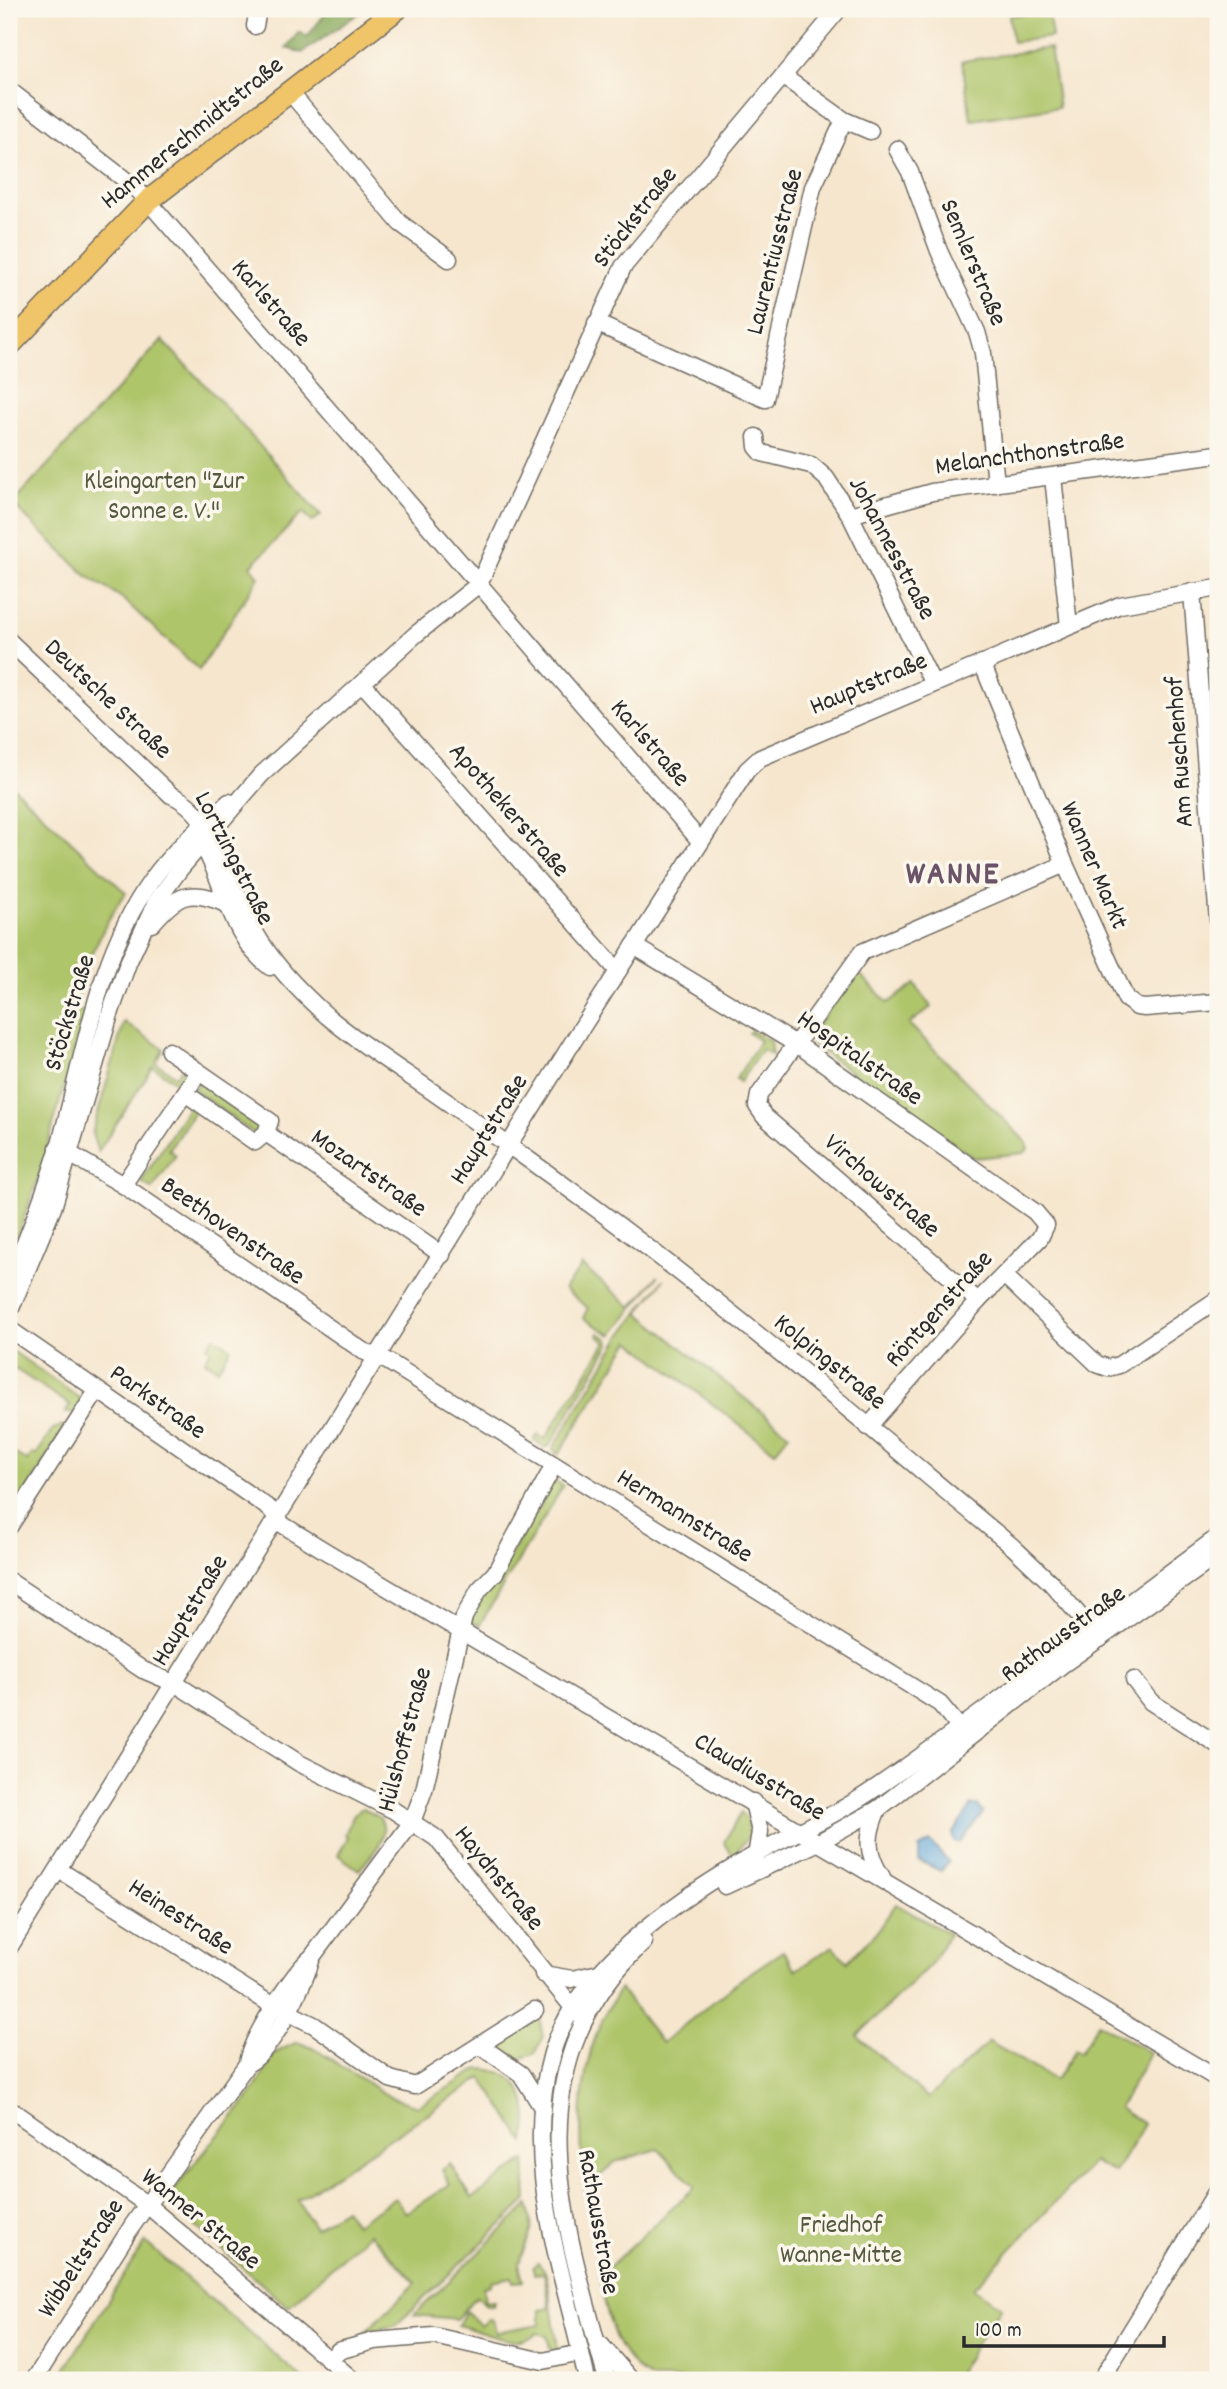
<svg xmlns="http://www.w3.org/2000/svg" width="1227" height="2389" font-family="Dekko,sans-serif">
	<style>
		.green { fill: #afc56a; stroke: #6d784a; stroke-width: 2 }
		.forest { fill: #8baa5e; stroke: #5b6a44; stroke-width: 2 }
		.water { fill: #64a7d9; stroke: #486982; stroke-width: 2 }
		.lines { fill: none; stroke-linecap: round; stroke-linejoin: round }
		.minor-casing { stroke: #726c64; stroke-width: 19 }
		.major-casing { stroke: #726c64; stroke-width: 24 }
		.minor { stroke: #fff; stroke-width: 16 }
		.major { stroke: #f0c469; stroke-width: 21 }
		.labels { text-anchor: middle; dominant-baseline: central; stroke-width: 7; stroke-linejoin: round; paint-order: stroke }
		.street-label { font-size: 26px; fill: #2b2b2b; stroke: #fbf7ec }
		.park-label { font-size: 26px; fill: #53593e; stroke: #fbf7ec }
		.district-label { font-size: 33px; font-weight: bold; letter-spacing: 2px; fill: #6b5468; stroke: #fbf7ec }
	</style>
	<rect width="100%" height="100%" fill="#fbf7ec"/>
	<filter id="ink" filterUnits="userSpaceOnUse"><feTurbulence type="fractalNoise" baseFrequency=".0143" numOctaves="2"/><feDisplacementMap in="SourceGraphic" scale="14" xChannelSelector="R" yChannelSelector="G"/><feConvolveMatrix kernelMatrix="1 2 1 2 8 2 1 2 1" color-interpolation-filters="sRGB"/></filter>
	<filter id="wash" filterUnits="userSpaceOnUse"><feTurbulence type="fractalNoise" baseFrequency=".00686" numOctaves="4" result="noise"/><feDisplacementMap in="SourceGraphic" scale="28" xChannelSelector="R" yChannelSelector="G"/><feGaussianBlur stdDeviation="1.57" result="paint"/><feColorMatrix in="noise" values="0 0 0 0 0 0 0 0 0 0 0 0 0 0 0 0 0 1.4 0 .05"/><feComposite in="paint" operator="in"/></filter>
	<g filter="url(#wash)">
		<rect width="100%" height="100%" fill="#f6e6ce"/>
		<g class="green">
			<polygon points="1048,11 1052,37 1013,42 1009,16"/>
			<polygon points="1050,48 1059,107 971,120 962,61"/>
			<polygon points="162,340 222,403 321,515 312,522 303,512 251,566 259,577 199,670 122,598 87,576 12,504"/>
			<path d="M9,783L126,893C99,928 87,967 74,1008L89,1014L82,1021L40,1173L9,1259Z"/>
			<polygon points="856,970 888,1003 915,984 931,1007 909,1024 1027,1143 1028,1149 1024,1153 974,1158 813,1045 810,1036"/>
			<polygon points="124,1022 164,1049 156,1063 176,1076 182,1068 190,1072 182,1086 153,1067 98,1152 92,1134"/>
			<polygon points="751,1030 770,1041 772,1055 762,1049 740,1082 736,1079 760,1041 749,1033"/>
			<polygon points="201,1081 258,1117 261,1125 259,1131 253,1133 193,1089"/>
			<polygon points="191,1103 197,1107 169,1150 176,1155 152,1189 141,1182"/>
			<polygon points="582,1266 632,1307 658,1276 612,1335 583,1318 588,1308 564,1289"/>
			<polygon points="664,1279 639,1313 789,1434 775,1452 630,1341 558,1455 553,1449 622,1334"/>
			<polygon points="599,1333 609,1339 610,1344 550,1445 545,1448 534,1441 538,1435 545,1439 606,1342 598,1336"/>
			<polygon points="214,1337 231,1348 218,1369 205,1361 211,1350 207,1347"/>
			<polygon points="14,1352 82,1400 75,1412 65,1413 70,1405 15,1369 9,1376 9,1353"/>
			<polygon points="61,1426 65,1427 9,1521 9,1450 27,1461 33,1453 36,1455 53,1429"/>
			<polygon points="552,1479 563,1486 479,1626 468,1619 484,1593 489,1591 540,1506"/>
			<path d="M363,1808L380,1818C392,1838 371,1855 359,1870L338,1855L348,1837L345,1834L354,1814Z"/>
			<polygon points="741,1812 748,1822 749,1836 733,1856 724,1842"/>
			<path d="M896,1904L949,1934L931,1964L857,2036L928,2098L989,2042L1055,2080L1075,2050L1080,2053L1098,2023L1150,2053L1119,2108L1144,2124L1115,2173L1094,2162L973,2288L1001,2307L955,2377L947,2380L651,2379C613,2355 608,2317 599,2276L695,2187L658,2149L615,2162L585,2190C577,2121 578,2049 620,1989L662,2043L744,1977L783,1951L796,1970L833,1946L847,1962L875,1934Z"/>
			<polygon points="539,2015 543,2038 534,2054 514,2061 498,2048 500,2041"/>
			<path d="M297,2042L313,2048L390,2097L418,2106L479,2069C525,2069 531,2106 525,2143L482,2078L297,2200L315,2228L345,2209L355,2224L395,2198L406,2213L450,2184L442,2170L450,2164L472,2198L525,2160L527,2200L395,2326L365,2332L416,2283L369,2233L288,2307L169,2203L171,2193L251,2095L275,2053Z"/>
			<polygon points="528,2205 532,2229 519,2263 523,2281 513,2282 512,2277 491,2281 491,2285 483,2287 485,2302 494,2301 493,2306 487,2306 477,2296 456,2319 414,2315"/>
			<polygon points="145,2242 304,2380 58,2380"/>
			<path d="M538,2263L546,2273L558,2348L551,2353L547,2335L537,2333C518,2351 481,2331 458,2325L466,2311L481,2326L489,2319L493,2320L496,2332L540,2324V2310L550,2308L544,2273L534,2274L533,2267Z"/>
		</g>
		<polygon class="forest" points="329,9 365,9 302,53 286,48 299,32 307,37"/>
		<g class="water">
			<polygon points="972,1805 978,1805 983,1813 959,1843 954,1841 952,1834"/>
			<polygon points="930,1842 949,1862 941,1871 919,1861 919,1848"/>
		</g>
	</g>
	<g filter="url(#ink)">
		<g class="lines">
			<defs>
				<g id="minor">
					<polyline points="1218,9 1218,10"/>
					<polyline points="255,26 258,9"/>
					<polyline points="784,77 844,120 870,131"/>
					<polyline points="9,90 132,185 148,201 471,575"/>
					<polyline points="289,91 400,223 449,259"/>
					<polyline points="897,149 910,172 939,251 977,332 983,353 996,484"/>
					<polyline points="596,323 765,399 813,187 844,120"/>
					<polyline points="756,437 757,447 762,453 811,465 826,478 850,515 933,684"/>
					<polyline points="1053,477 1069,626"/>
					<polyline points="850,515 932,492 1218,454"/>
					<polyline points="479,584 700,841"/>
					<polyline points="1192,592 1218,921"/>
					<path d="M9,641L171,795C217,813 231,890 253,929C273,964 297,989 327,1016C359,1043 395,1066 430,1090C486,1129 542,1169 598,1210C741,1316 876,1433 1013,1547L1051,1583L1100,1639"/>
					<polyline points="982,663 1065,864 1126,999 1137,1007 1145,1008 1218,1002"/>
					<polyline points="362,683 618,971"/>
					<path d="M198,838C226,879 227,935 270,967"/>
					<path d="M152,924C177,894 190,888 226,904"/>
					<polyline points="634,946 804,1049 1035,1212 1046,1225 1040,1238 978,1301 868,1427"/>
					<polyline points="169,1051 270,1121 266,1133 255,1142 185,1093"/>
					<polyline points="266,1133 442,1255"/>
					<polyline points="58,1147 123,1185 363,1351 387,1361 940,1704 959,1727 958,1735"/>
					<polyline points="123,1185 199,1072"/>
					<polyline points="1004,1275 1097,1364 1108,1368 1119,1365 1218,1299"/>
					<path d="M9,1282C28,1237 45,1193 59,1147C84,1059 96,958 151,881C172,851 201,826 229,802"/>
					<polyline points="978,1301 764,1116 757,1106 759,1095 862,952 1065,864"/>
					<polyline points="9,1313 53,1208 110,1014 128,963 156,902 180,869 261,775 415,635 479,584 623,267 839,9"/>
					<polyline points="9,1329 270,1509 283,1525 327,1552 1218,2079"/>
					<polyline points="9,1527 97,1391"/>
					<polyline points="9,1581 143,1670 176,1684 299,1763 393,1810 436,1838 579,2015"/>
					<polyline points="1134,1680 1151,1702 1218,1745"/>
					<polyline points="753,1802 760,1832 756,1856"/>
					<path d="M878,1809C866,1836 866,1853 882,1877"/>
					<polyline points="59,1870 275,2007"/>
					<polyline points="725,1886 819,1842 878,1809 1062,1665 1218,1555"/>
					<polyline points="9,1948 579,1032 747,770 760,758 1120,605 1218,588"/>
					<polyline points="543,1974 572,1979 599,1973"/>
					<polyline points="287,2012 314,2025 390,2079 415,2086 535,2010"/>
					<polyline points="481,2046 521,2074 543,2109"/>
					<path d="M247,2064C271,2054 306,1982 312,1957"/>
					<polyline points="9,2108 146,2204 353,2380"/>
					<polyline points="601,2345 631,2380"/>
					<polyline points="330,2360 338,2351 374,2341 434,2336 543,2361 581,2353"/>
					<path d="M34,2380L132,2226L247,2064C249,2041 294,1971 312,1957L412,1822L424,1790L464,1617L479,1590L495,1573L554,1465"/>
					<path d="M587,2380C564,2273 520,2163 552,2053C579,1961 698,1885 778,1842C812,1825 846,1809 877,1787C993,1707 1105,1620 1218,1537"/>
					<path d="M607,2380C565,2226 508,2069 644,1942"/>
					<polyline points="1101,2380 1218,2189"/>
				</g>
				<polyline id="major" points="9,346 148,201 397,9"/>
			</defs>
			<use href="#minor" class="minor-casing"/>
			<use href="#major" class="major-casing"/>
			<use href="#minor" class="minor"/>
			<use href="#major" class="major"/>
		</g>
	</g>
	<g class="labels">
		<g class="street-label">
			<text transform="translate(193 134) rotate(-39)">Hammerschmidtstraße</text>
			<text transform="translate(636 218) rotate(-52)">Stöckstraße</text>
			<text transform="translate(776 252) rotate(-76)">Laurentiusstraße</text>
			<text transform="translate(972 263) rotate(67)">Semlerstraße</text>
			<text transform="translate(270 304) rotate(49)">Karlstraße</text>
			<text transform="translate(1030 455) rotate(-8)">Melanchthonstraße</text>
			<text transform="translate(891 549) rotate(62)">Johannesstraße</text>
			<text transform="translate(869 685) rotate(-23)">Hauptstraße</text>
			<text transform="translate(107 700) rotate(43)">Deutsche Straße</text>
			<text transform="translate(649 744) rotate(49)">Karlstraße</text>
			<text transform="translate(1181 752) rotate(-94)">Am Ruschenhof</text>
			<text transform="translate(508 811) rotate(49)">Apothekerstraße</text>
			<text transform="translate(233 859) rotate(63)">Lortzingstraße</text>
			<text transform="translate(1093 866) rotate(67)">Wanner Markt</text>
			<text transform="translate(71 1013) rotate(-73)">Stöckstraße</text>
			<text transform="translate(859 1059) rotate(35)">Hospitalstraße</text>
			<text transform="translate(490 1130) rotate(-58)">Hauptstraße</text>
			<text transform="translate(368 1174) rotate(35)">Mozartstraße</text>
			<text transform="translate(881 1187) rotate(41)">Virchowstraße</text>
			<text transform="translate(232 1232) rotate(35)">Beethovenstraße</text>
			<text transform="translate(940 1310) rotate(-48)">Röntgenstraße</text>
			<text transform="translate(829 1363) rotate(39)">Kolpingstraße</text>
			<text transform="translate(157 1403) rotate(35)">Parkstraße</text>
			<text transform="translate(684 1517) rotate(32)">Hermannstraße</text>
			<text transform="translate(191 1611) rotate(-59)">Hauptstraße</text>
			<text transform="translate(1064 1635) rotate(-36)">Rathausstraße</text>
			<text transform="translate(406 1740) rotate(-75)">Hülshoffstraße</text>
			<text transform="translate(759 1778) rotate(31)">Claudiusstraße</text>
			<text transform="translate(498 1879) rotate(51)">Haydnstraße</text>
			<text transform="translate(180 1918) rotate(33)">Heinestraße</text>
			<text transform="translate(200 2220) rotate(39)">Wanner Straße</text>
			<text transform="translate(597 2222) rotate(80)">Rathausstraße</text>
			<text transform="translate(82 2259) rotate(-57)">Wibbeltstraße</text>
		</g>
		<g class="park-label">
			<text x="164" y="482">Kleingarten "Zur<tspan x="164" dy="30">Sonne e. V."</tspan></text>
			<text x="841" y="2226">Friedhof<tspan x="841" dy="30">Wanne-Mitte</tspan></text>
		</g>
		<g class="district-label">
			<text x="953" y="876">WANNE</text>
		</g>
	</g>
	<rect width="1227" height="2389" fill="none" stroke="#fbf7ec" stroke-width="35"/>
	<path d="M964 2336v10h200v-10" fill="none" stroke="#2b2b2b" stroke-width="3.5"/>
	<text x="975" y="2336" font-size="21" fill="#2b2b2b" stroke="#fbf7ec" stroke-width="5" paint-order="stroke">100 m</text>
</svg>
